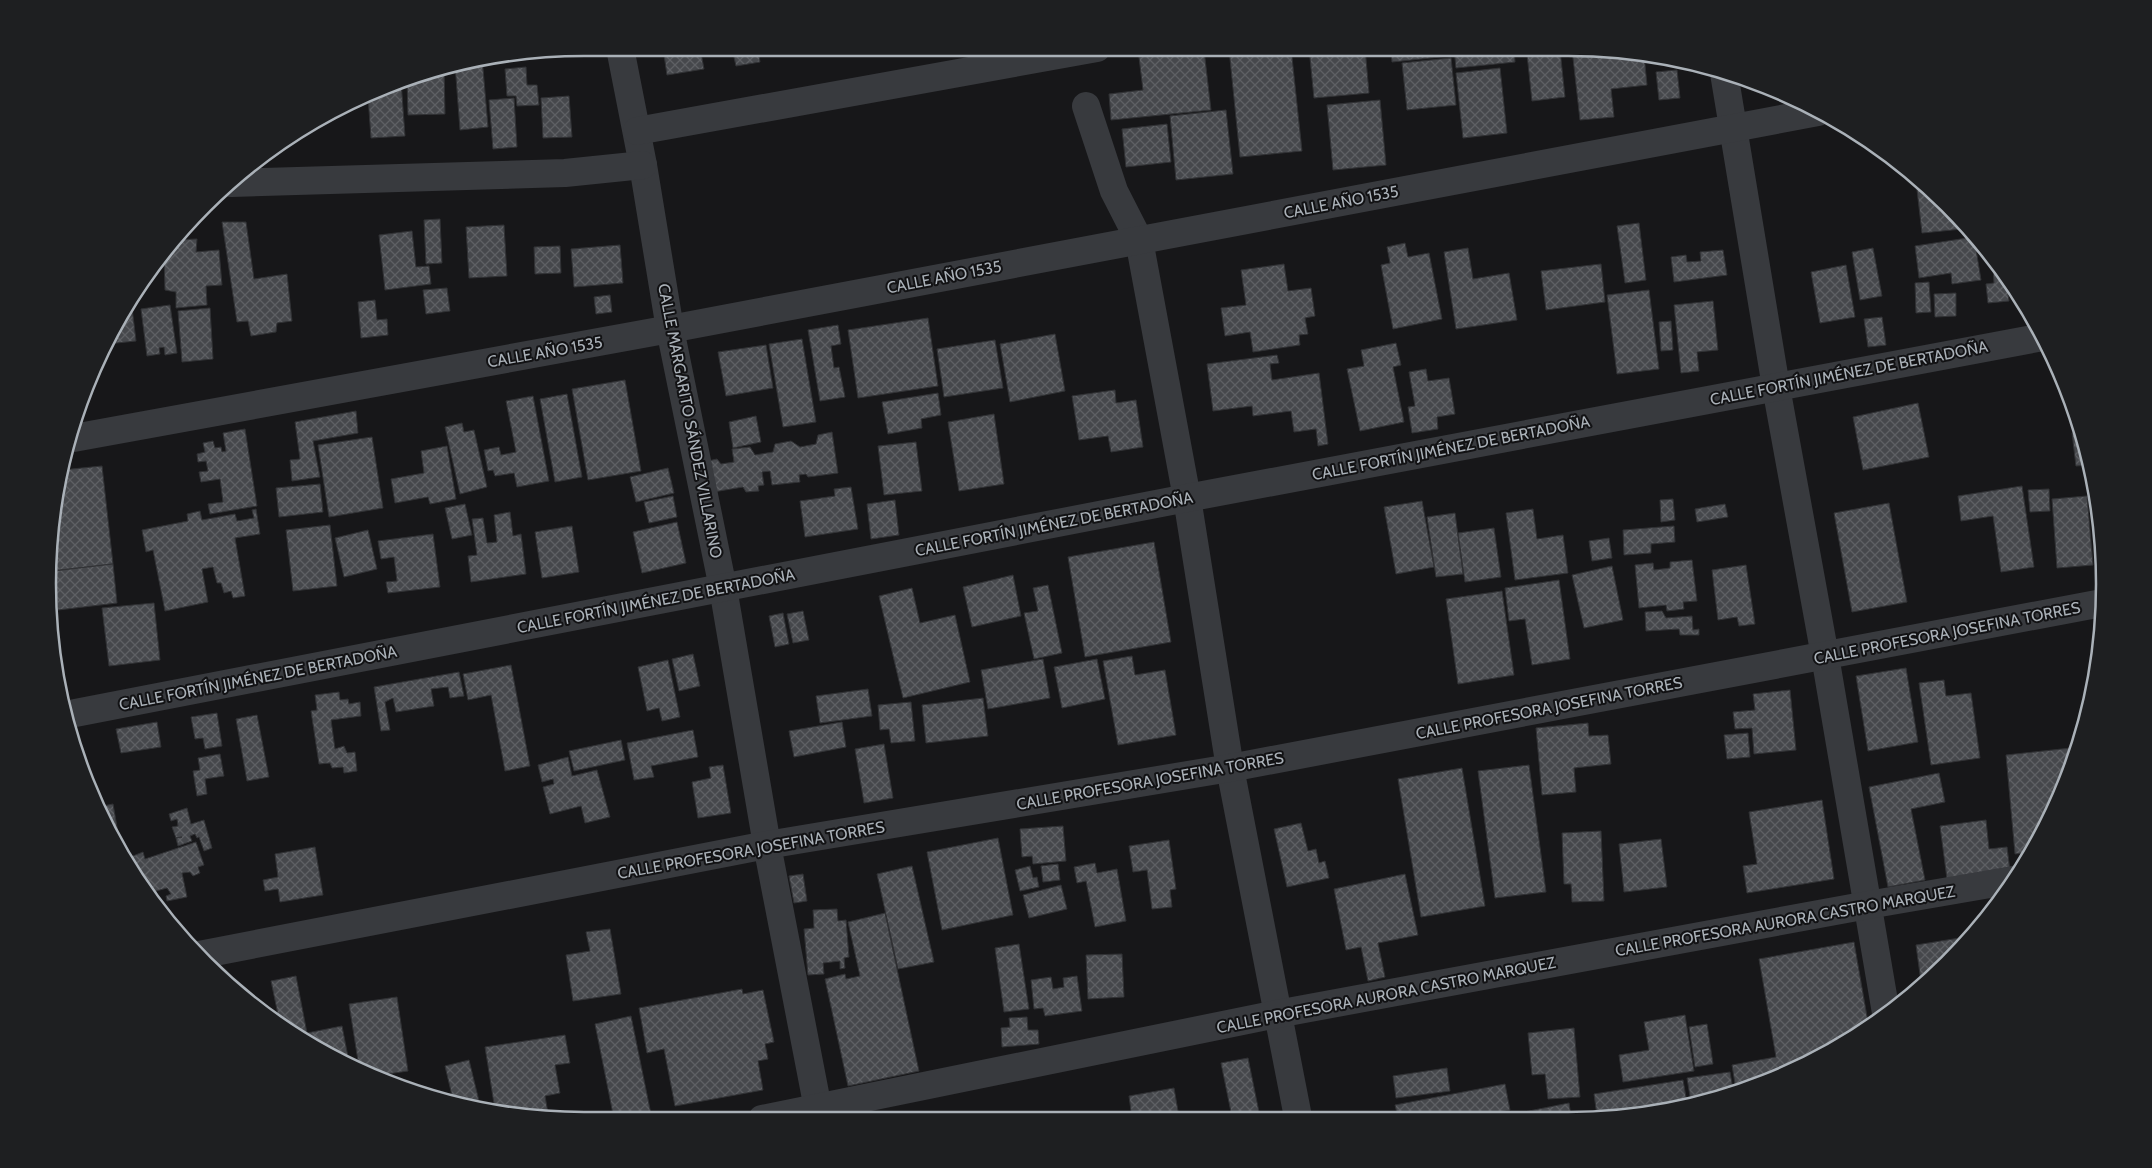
<svg xmlns="http://www.w3.org/2000/svg" width="2152" height="1168" font-family="Cabin,sans-serif">
	<style>
		.building { fill: url(#building-cross-hatch); stroke: #313235 }
		.lines { fill: none; stroke-linecap: round; stroke-linejoin: round }
		.minor { stroke: #383a3e; stroke-width: 28 }
		.labels { text-anchor: middle; dominant-baseline: central; stroke-width: 4; stroke-linejoin: round; paint-order: stroke }
		.street-label { font-size: 16px; fill: #aab1b8; stroke: #121214 }
		.rim { fill: none; stroke: #aab1b8; stroke-width: 2.5 }
	</style>
	<defs>
		<pattern id="building-cross-hatch" width="8" height="8" patternUnits="userSpaceOnUse" patternTransform="scale(1.25)"><rect width="8" height="8" fill="#46484c"/><path d="M0 0l8 8M0 8l8-8" fill="none" stroke="#5e6064"/></pattern>
	</defs>
	<rect width="100%" height="100%" fill="#171719"/>
	<g class="building">
		<polygon points="663,48 700,48 704,69 667,75"/>
		<polygon points="732,48 758,48 760,62 736,66"/>
		<polygon points="1238,48 1291,48 1302,151 1240,157 1229,49"/>
		<polygon points="1309,48 1365,48 1369,93 1314,98"/>
		<polygon points="1391,48 1448,48 1449,56 1392,62"/>
		<polygon points="1454,48 1514,49 1515,62 1456,68"/>
		<polygon points="1572,49 1603,49 1644,55 1647,85 1611,89 1614,117 1580,120"/>
		<polygon points="1204,50 1211,110 1111,120 1109,94 1143,90 1139,57"/>
		<polygon points="1560,50 1565,97 1532,101 1527,54"/>
		<polygon points="548,51 548,54 525,55 525,53"/>
		<polygon points="482,57 488,127 460,130 455,64"/>
		<polygon points="1451,58 1456,105 1407,110 1402,63"/>
		<polygon points="444,67 445,114 408,115 407,78"/>
		<polygon points="526,67 527,85 537,85 539,105 517,106 516,96 507,96 505,69"/>
		<polygon points="1500,68 1507,133 1463,138 1456,73"/>
		<polygon points="1677,70 1680,98 1659,100 1656,72"/>
		<polygon points="401,81 405,136 371,138 368,96"/>
		<polygon points="569,96 572,137 543,138 541,98"/>
		<polygon points="514,98 517,147 493,149 489,100"/>
		<polygon points="1380,100 1386,165 1333,170 1327,105"/>
		<polygon points="1226,110 1233,174 1176,180 1170,116"/>
		<polygon points="1167,124 1171,162 1126,167 1122,129"/>
		<polygon points="1916,181 1922,181 1961,223 1962,229 1922,233"/>
		<polygon points="440,219 442,263 426,264 424,220"/>
		<polygon points="222,222 246,222 254,279 287,274 292,321 277,323 276,332 251,336 248,321 237,322"/>
		<polygon points="1639,223 1646,280 1625,283 1617,226"/>
		<polygon points="504,225 507,276 469,278 466,227"/>
		<polygon points="412,231 416,267 429,266 431,284 385,290 379,235"/>
		<polygon points="1974,237 1981,280 1952,284 1951,273 1919,278 1915,246"/>
		<polygon points="197,239 196,252 219,250 222,285 206,286 207,305 176,308 176,292 165,290 164,253 173,240"/>
		<polygon points="1405,243 1408,257 1429,253 1442,319 1393,329 1381,265 1390,263 1387,247"/>
		<polygon points="620,245 623,283 574,287 571,249"/>
		<polygon points="560,246 561,273 535,274 534,247"/>
		<polygon points="1468,248 1473,279 1509,273 1517,320 1456,329 1444,252"/>
		<polygon points="1873,248 1882,296 1860,300 1852,252"/>
		<polygon points="1723,250 1727,275 1674,282 1671,257 1686,255 1687,262 1701,261 1700,252"/>
		<polygon points="1284,264 1288,291 1311,288 1315,316 1305,318 1308,334 1299,335 1300,345 1253,352 1250,332 1225,336 1221,308 1246,305 1241,270"/>
		<polygon points="1601,264 1605,302 1546,310 1541,271"/>
		<polygon points="1846,265 1855,317 1820,323 1811,272"/>
		<polygon points="1998,265 2006,278 2009,301 1988,303 1986,284 1994,283 1993,266"/>
		<polygon points="1929,282 1931,312 1916,313 1915,283"/>
		<polygon points="447,288 450,311 426,314 423,290"/>
		<polygon points="1649,290 1659,369 1617,374 1607,295"/>
		<polygon points="1956,293 1956,316 1935,317 1934,294"/>
		<polygon points="610,295 612,312 596,314 594,297"/>
		<polygon points="131,299 136,341 107,344"/>
		<polygon points="375,300 377,320 387,319 388,335 361,338 358,302"/>
		<polygon points="1713,301 1718,350 1697,352 1699,371 1681,373 1674,305"/>
		<polygon points="170,305 177,353 165,355 164,347 159,348 160,354 147,356 141,309"/>
		<polygon points="210,308 213,359 182,362 178,311"/>
		<polygon points="1882,317 1886,345 1868,347 1864,319"/>
		<polygon points="928,318 938,386 858,398 848,330"/>
		<polygon points="1671,321 1673,350 1661,351 1659,322"/>
		<polygon points="838,325 841,344 831,346 834,368 839,367 845,397 820,401 808,330"/>
		<polygon points="1055,334 1065,391 1010,402 1000,344"/>
		<polygon points="802,339 816,422 783,427 769,344"/>
		<polygon points="995,340 1003,388 944,397 937,349"/>
		<polygon points="1396,343 1401,365 1393,367 1404,422 1360,431 1347,369 1364,366 1361,350"/>
		<polygon points="766,345 773,388 726,396 718,352"/>
		<polygon points="1277,355 1279,363 1270,364 1272,380 1319,373 1328,444 1318,446 1316,429 1294,432 1291,411 1253,416 1252,406 1213,411 1207,364"/>
		<polygon points="1426,369 1428,381 1449,378 1455,414 1437,417 1438,429 1412,433 1408,407 1415,406 1409,372"/>
		<polygon points="625,380 641,471 588,480 572,389"/>
		<polygon points="1115,390 1116,403 1136,400 1143,447 1111,452 1108,436 1079,440 1072,396"/>
		<polygon points="938,393 941,415 921,419 922,428 888,434 882,402"/>
		<polygon points="567,394 582,477 555,482 540,399"/>
		<polygon points="533,396 549,481 517,487 514,473 495,476 493,470 488,471 484,450 499,447 501,455 516,452 506,401"/>
		<polygon points="2069,400 2078,423 2071,423"/>
		<polygon points="1918,403 1929,457 1863,470 1853,417"/>
		<polygon points="356,411 358,433 313,441 320,477 292,481 290,460 300,459 295,422"/>
		<polygon points="994,414 1004,484 959,491 948,422"/>
		<polygon points="756,416 761,442 733,448 729,422"/>
		<polygon points="462,423 464,432 474,430 487,487 460,494 445,427"/>
		<polygon points="245,429 257,506 210,514 208,504 223,502 220,479 201,482 199,472 208,471 206,461 198,462 197,454 205,452 203,443 213,441 215,448 221,447 222,452 226,451 223,433"/>
		<polygon points="832,432 838,473 808,477 806,474 799,475 800,482 772,485 770,471 762,472 764,485 758,486 759,491 746,492 743,487 713,492 708,461 717,459 721,464 734,462 732,449 750,447 755,455 773,452 775,444 791,441 800,447 816,444 818,435"/>
		<polygon points="2081,432 2086,445 2089,465 2076,466 2072,433"/>
		<polygon points="372,437 383,508 329,517 318,445"/>
		<polygon points="916,442 922,491 884,495 878,446"/>
		<polygon points="447,446 456,499 430,504 428,497 395,503 391,479 424,473 421,451"/>
		<polygon points="102,466 113,564 51,571 49,549 62,470"/>
		<polygon points="668,468 674,493 636,502 630,477"/>
		<polygon points="320,484 323,512 279,517 276,488"/>
		<polygon points="2022,486 2034,567 2001,572 1993,516 1961,521 1958,496"/>
		<polygon points="851,487 858,529 805,537 800,501 835,496 834,489"/>
		<polygon points="2049,489 2050,511 2030,512 2028,490"/>
		<polygon points="673,496 677,517 649,523 644,502"/>
		<polygon points="2087,496 2093,565 2057,568 2052,499"/>
		<polygon points="1673,499 1675,520 1661,522 1660,500"/>
		<polygon points="895,500 899,535 871,539 867,504"/>
		<polygon points="1422,501 1434,567 1396,574 1384,507"/>
		<polygon points="1889,503 1907,602 1852,612 1834,513"/>
		<polygon points="465,504 472,535 452,539 445,508"/>
		<polygon points="1725,504 1728,517 1697,522 1695,509"/>
		<polygon points="256,509 260,534 235,538 245,596 233,598 231,591 224,593 221,583 217,583 213,567 202,569 208,602 165,611 153,550 146,552 142,530 188,521 187,514 200,511 202,520 235,514 237,521 254,518 252,510"/>
		<polygon points="1533,509 1537,539 1563,535 1568,573 1515,580 1506,513"/>
		<polygon points="510,512 513,536 521,534 526,574 471,582 468,556 477,555 472,519 483,518 487,543 497,542 494,515"/>
		<polygon points="1455,513 1463,574 1436,577 1427,517"/>
		<polygon points="677,522 686,563 642,573 633,532"/>
		<polygon points="330,525 337,586 293,591 286,530"/>
		<polygon points="572,526 579,572 542,578 535,532"/>
		<polygon points="1674,526 1675,542 1651,544 1651,553 1624,555 1623,530"/>
		<polygon points="1494,528 1501,577 1465,582 1458,533"/>
		<polygon points="368,530 377,569 344,577 335,538"/>
		<polygon points="433,534 440,587 388,593 386,582 397,581 394,557 381,559 378,541"/>
		<polygon points="1609,538 1612,558 1592,561 1589,541"/>
		<polygon points="1154,542 1171,642 1085,657 1068,557"/>
		<polygon points="1692,560 1697,601 1683,602 1684,609 1667,611 1666,605 1639,608 1635,565 1653,563 1654,570 1670,568 1670,562"/>
		<polygon points="113,564 117,603 58,610 54,571"/>
		<polygon points="1746,565 1755,624 1739,626 1737,617 1718,620 1712,570"/>
		<polygon points="1612,566 1623,620 1584,628 1572,575"/>
		<polygon points="1013,575 1021,616 972,627 963,587"/>
		<polygon points="49,577 52,577 57,627 50,628"/>
		<polygon points="1559,580 1570,659 1532,665 1525,619 1509,621 1505,588"/>
		<polygon points="1048,585 1062,653 1034,659 1024,613 1038,611 1033,588"/>
		<polygon points="912,588 920,623 955,615 970,682 903,698 879,596"/>
		<polygon points="1502,591 1514,675 1458,684 1446,599"/>
		<polygon points="154,603 160,660 109,666 102,608"/>
		<polygon points="803,611 809,640 793,643 787,614"/>
		<polygon points="1662,611 1666,618 1692,616 1693,630 1699,629 1699,635 1680,635 1679,629 1646,631 1645,612"/>
		<polygon points="783,613 789,644 775,647 769,616"/>
		<polygon points="693,654 700,686 679,691 672,659"/>
		<polygon points="1132,656 1135,675 1165,670 1176,735 1118,745 1103,661"/>
		<polygon points="1043,659 1050,698 988,709 981,670"/>
		<polygon points="1097,659 1105,699 1062,708 1054,667"/>
		<polygon points="668,660 680,717 662,721 659,708 647,711 638,667"/>
		<polygon points="511,665 530,766 505,771 491,695 468,700 463,674"/>
		<polygon points="1906,668 1918,742 1868,751 1856,676"/>
		<polygon points="459,672 464,696 450,698 448,687 431,689 434,706 396,712 393,698 385,702 390,730 381,731 374,687"/>
		<polygon points="1944,680 1946,696 1971,693 1980,758 1931,765 1919,683"/>
		<polygon points="868,689 872,716 820,723 816,696"/>
		<polygon points="1790,690 1796,750 1754,754 1752,728 1735,729 1733,712 1755,710 1753,694"/>
		<polygon points="339,692 340,700 348,699 349,704 360,702 361,716 331,720 335,749 344,746 347,753 355,752 357,771 344,773 343,767 332,768 330,763 319,764 311,711 317,710 315,695"/>
		<polygon points="983,698 988,736 926,743 922,705"/>
		<polygon points="911,702 915,741 891,743 889,729 880,730 878,705"/>
		<polygon points="217,713 222,746 205,749 203,738 195,739 191,717"/>
		<polygon points="257,715 269,777 247,781 236,719"/>
		<polygon points="157,722 161,747 121,753 116,729"/>
		<polygon points="842,722 846,747 794,757 789,731"/>
		<polygon points="1588,723 1589,736 1608,735 1611,764 1574,768 1576,792 1542,795 1536,728"/>
		<polygon points="693,730 698,757 651,766 654,777 634,780 627,743"/>
		<polygon points="1748,733 1750,757 1727,759 1724,735"/>
		<polygon points="621,740 625,760 574,771 569,751"/>
		<polygon points="884,744 893,798 864,803 855,749"/>
		<polygon points="2071,748 2072,765 2042,831 2040,831 2041,835 2033,852 2015,854 2006,755"/>
		<polygon points="220,754 224,776 205,779 207,794 197,796 193,771 200,770 198,758"/>
		<polygon points="568,757 572,776 597,770 610,817 585,823 581,806 550,814 543,787 554,784 553,779 542,782 538,765"/>
		<polygon points="723,765 731,813 698,818 692,782 711,778 709,767"/>
		<polygon points="1529,765 1546,892 1495,898 1478,771"/>
		<polygon points="1462,768 1485,906 1421,917 1398,779"/>
		<polygon points="1939,773 1945,802 1911,809 1925,880 1888,887 1869,787"/>
		<polygon points="1822,800 1834,879 1747,893 1743,866 1757,864 1749,812"/>
		<polygon points="113,804 121,850 98,807"/>
		<polygon points="187,808 191,824 204,820 212,848 204,851 199,837 197,838 195,834 190,836 192,841 178,846 176,838 182,837 176,838 172,827 178,826 177,819 171,821 169,814"/>
		<polygon points="1986,820 1989,849 2007,847 2010,871 1947,879 1940,826"/>
		<polygon points="1301,823 1308,851 1316,849 1319,863 1325,861 1329,878 1287,887 1274,829"/>
		<polygon points="1063,826 1066,861 1033,864 1032,856 1022,857 1020,829"/>
		<polygon points="1601,831 1604,901 1572,902 1571,884 1564,884 1562,833"/>
		<polygon points="998,838 1013,915 942,930 927,852"/>
		<polygon points="1661,839 1667,887 1624,892 1619,844"/>
		<polygon points="1169,840 1176,889 1170,890 1172,907 1152,909 1147,870 1133,872 1129,846"/>
		<polygon points="196,842 204,865 198,867 200,873 193,876 190,872 182,873 187,897 167,901 166,896 171,894 167,888 156,891 159,900 153,902 138,882 129,866 128,858 143,852 145,859"/>
		<polygon points="315,847 323,895 280,902 278,889 265,891 263,880 278,877 275,854"/>
		<polygon points="1095,863 1097,873 1117,869 1126,921 1095,927 1086,881 1077,883 1074,867"/>
		<polygon points="1058,864 1060,880 1043,882 1041,866"/>
		<polygon points="912,866 934,962 898,969 877,874"/>
		<polygon points="1030,866 1033,878 1037,877 1039,887 1020,891 1015,870"/>
		<polygon points="803,874 807,901 794,903 789,876"/>
		<polygon points="1405,874 1418,935 1378,943 1385,977 1368,981 1361,947 1346,950 1334,889"/>
		<polygon points="1061,885 1067,909 1029,918 1023,895"/>
		<polygon points="837,909 838,921 846,920 849,957 844,958 845,968 840,969 840,961 823,963 824,974 808,975 804,929 814,928 813,910"/>
		<polygon points="885,913 919,1071 848,1086 825,979 845,974 846,979 860,976 848,922"/>
		<polygon points="610,929 621,994 573,1001 566,955 590,951 586,932"/>
		<polygon points="1972,936 1971,938 1921,982 1916,945"/>
		<polygon points="1854,942 1869,1028 1773,1080 1736,1090 1732,1065 1776,1057 1759,959"/>
		<polygon points="1019,944 1029,1009 1004,1012 995,948"/>
		<polygon points="1122,954 1124,997 1088,999 1086,955"/>
		<polygon points="296,976 307,1033 342,1026 349,1062 316,1049 280,1024 271,981"/>
		<polygon points="1077,976 1082,1011 1045,1016 1043,1008 1034,1009 1031,980 1051,977 1053,989 1064,987 1063,978"/>
		<polygon points="742,989 743,994 763,990 774,1042 765,1044 768,1059 758,1061 763,1090 675,1106 664,1049 647,1053 639,1008"/>
		<polygon points="397,997 408,1071 380,1075 359,1067 349,1004"/>
		<polygon points="1685,1015 1694,1071 1623,1082 1619,1055 1649,1050 1644,1022"/>
		<polygon points="631,1016 652,1119 614,1119 595,1024"/>
		<polygon points="1027,1017 1028,1030 1038,1030 1039,1044 1002,1047 1001,1028 1010,1027 1009,1018"/>
		<polygon points="1707,1024 1713,1064 1695,1067 1689,1027"/>
		<polygon points="1574,1028 1580,1097 1548,1099 1545,1074 1532,1075 1528,1033"/>
		<polygon points="565,1035 570,1063 555,1065 560,1093 545,1096 549,1119 495,1110 485,1047"/>
		<polygon points="1248,1058 1260,1117 1232,1117 1221,1063"/>
		<polygon points="469,1060 479,1101 463,1105 454,1104 445,1066"/>
		<polygon points="1447,1068 1450,1091 1396,1098 1393,1076"/>
		<polygon points="1730,1072 1733,1090 1691,1102 1687,1078"/>
		<polygon points="1683,1080 1687,1103 1632,1116 1597,1116 1594,1094"/>
		<polygon points="1505,1084 1510,1110 1480,1116 1398,1117 1395,1105"/>
		<polygon points="1174,1088 1179,1117 1132,1118 1129,1096"/>
		<polygon points="1569,1103 1571,1116 1520,1116 1519,1113"/>
	</g>
	<g class="lines">
		<g class="minor">
			<polyline points="620,48 643,165 670,329 723,588 767,845 820,1119"/>
			<polyline points="1724,73 1776,387 1825,656 1886,1013"/>
			<polyline points="1086,106 1114,191 1139,240 1187,498 1230,768 1298,1117"/>
			<polyline points="637,131 1097,48"/>
			<polyline points="231,183 565,173 643,165"/>
			<polyline points="68,439 670,329 1818,112"/>
			<polyline points="65,715 1187,498 2043,337"/>
			<polyline points="199,955 767,845 1230,768 2102,603"/>
			<polyline points="762,1119 1277,1014 1868,905 2013,880"/>
		</g>
	</g>
	<g class="labels">
		<g class="street-label">
			<text transform="translate(1341 202) rotate(-11)">CALLE AÑO 1535</text>
			<text transform="translate(944 277) rotate(-11)">CALLE AÑO 1535</text>
			<text transform="translate(545 352) rotate(-10)">CALLE AÑO 1535</text>
			<text transform="translate(1849 373) rotate(-11)">CALLE FORTÍN JIMÉNEZ DE BERTADOÑA</text>
			<text transform="translate(690 421) rotate(79)">CALLE MARGARITO SÁNDEZ VILLARINO</text>
			<text transform="translate(1451 448) rotate(-11)">CALLE FORTÍN JIMÉNEZ DE BERTADOÑA</text>
			<text transform="translate(1054 524) rotate(-11)">CALLE FORTÍN JIMÉNEZ DE BERTADOÑA</text>
			<text transform="translate(656 601) rotate(-11)">CALLE FORTÍN JIMÉNEZ DE BERTADOÑA</text>
			<text transform="translate(1947 633) rotate(-11)">CALLE PROFESORA JOSEFINA TORRES</text>
			<text transform="translate(258 678) rotate(-11)">CALLE FORTÍN JIMÉNEZ DE BERTADOÑA</text>
			<text transform="translate(1549 708) rotate(-11)">CALLE PROFESORA JOSEFINA TORRES</text>
			<text transform="translate(1150 781) rotate(-10)">CALLE PROFESORA JOSEFINA TORRES</text>
			<text transform="translate(751 850) rotate(-10)">CALLE PROFESORA JOSEFINA TORRES</text>
			<text transform="translate(1785 921) rotate(-10)">CALLE PROFESORA AURORA CASTRO MARQUEZ</text>
			<text transform="translate(1386 995) rotate(-11)">CALLE PROFESORA AURORA CASTRO MARQUEZ</text>
		</g>
	</g>
	<path d="M0 0H2152V1168H0ZM584 56H1568A528 528 0 0 1 2096 584V584A528 528 0 0 1 1568 1112H584A528 528 0 0 1 56 584V584A528 528 0 0 1 584 56Z" fill="#1e1f21" fill-rule="evenodd"/>
	<path class="rim" d="M584 56H1568A528 528 0 0 1 2096 584V584A528 528 0 0 1 1568 1112H584A528 528 0 0 1 56 584V584A528 528 0 0 1 584 56Z"/>
</svg>
